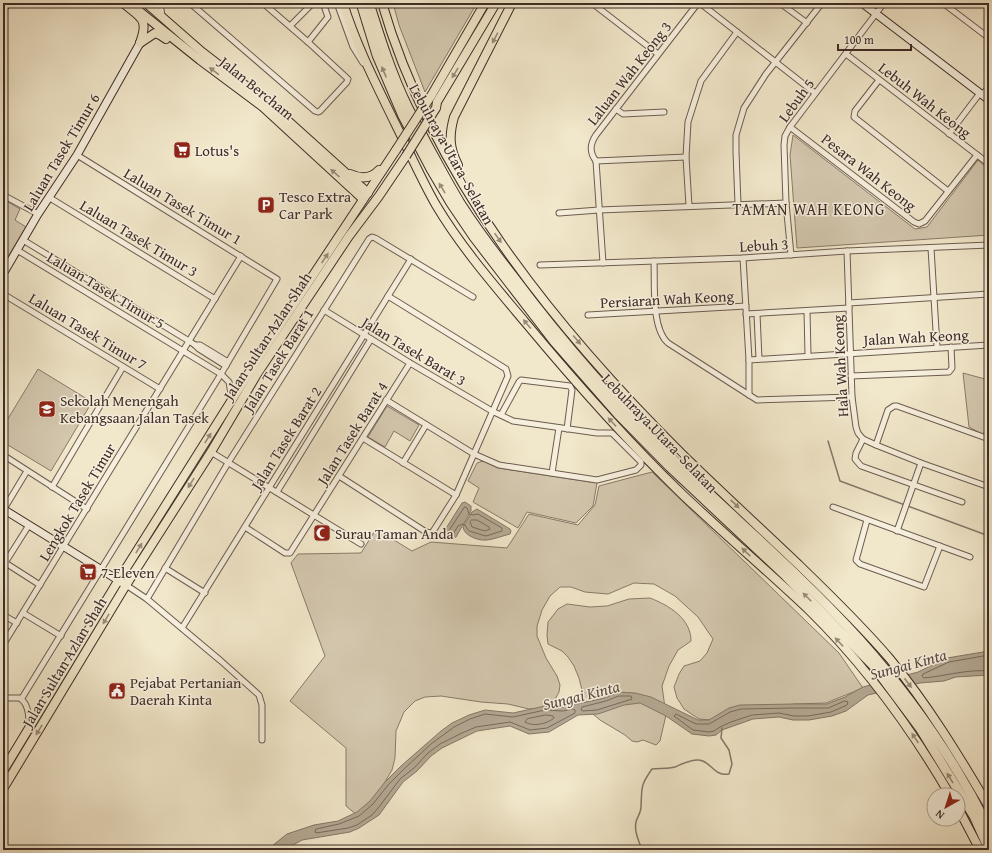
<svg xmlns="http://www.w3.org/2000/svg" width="992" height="853" font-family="'Gentium Book Plus',serif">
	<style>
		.green { fill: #d3c7ae; stroke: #897a6a }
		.water { fill: #b4a893; stroke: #857768 }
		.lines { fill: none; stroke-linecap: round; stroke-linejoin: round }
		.shore { stroke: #7a6a5d; stroke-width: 1 }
		.stream { stroke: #857768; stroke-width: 1.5 }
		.street-casing { stroke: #6c5c50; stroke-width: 7 }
		.secondary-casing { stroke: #3f2d27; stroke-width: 9 }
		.primary-casing { stroke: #3f2d27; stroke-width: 10 }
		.highway-casing { stroke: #3f2d27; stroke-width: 11 }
		.street { stroke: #f6efdd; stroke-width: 5 }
		.secondary { stroke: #f6efdd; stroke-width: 7 }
		.primary { stroke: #f1e7ca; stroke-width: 8 }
		.highway { stroke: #f1e7ca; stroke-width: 9 }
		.primary-bridge-casing { stroke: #3f2d27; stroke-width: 10; stroke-linecap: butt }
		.primary-bridge { stroke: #f1e7ca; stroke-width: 8 }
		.oneway { fill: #988a78 }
		.labels { text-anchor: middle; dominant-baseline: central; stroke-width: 3; stroke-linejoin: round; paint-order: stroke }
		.street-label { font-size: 15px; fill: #3f2d27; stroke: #f6efdd }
		.poi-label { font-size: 15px; fill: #3f2d27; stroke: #f6efdd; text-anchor: start }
		.neighbourhood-label { font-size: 16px; letter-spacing: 1px; fill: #3f2d27; stroke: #f6efdd }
		.water-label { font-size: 16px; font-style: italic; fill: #5c4c42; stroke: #f6efdd }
	</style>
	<rect width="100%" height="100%" fill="#f1e7ca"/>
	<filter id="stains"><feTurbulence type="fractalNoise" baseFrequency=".005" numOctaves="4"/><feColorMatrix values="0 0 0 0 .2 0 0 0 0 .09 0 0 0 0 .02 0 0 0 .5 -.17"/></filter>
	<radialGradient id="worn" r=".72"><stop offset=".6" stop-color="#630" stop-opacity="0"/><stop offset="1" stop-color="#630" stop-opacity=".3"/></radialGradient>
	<g class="green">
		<polygon points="393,3 477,3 425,92 399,25"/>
		<polygon points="793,135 915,229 927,227 978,160 989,170 989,235 797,248 790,155"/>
		<polygon points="3,199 20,209 15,220 26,227 3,265"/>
		<polygon points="38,369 92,402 51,471 3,442 3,427"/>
		<polygon points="963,373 985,379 987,430 982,434 969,427"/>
		<polygon points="387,406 419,425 410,441 394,431 385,447 368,437"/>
		<polygon points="483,461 498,468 597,483 593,506 576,523 527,512 518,528 473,502 479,488 468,481 477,463"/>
		<polygon points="652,472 839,653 863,688 826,703 794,704 710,720 699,719 684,709 677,698 674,687 679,674 684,666 700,661 707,653 713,639 698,617 675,596 654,584 634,583 608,594 585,592 571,587 560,587 550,596 542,610 537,626 537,636 546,658 557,676 560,685 559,692 552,705 547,708 529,709 508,704 481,702 441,696 425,697 415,701 404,712 396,731 395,758 392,770 372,804 357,815 346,806 346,748 290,701 325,656 291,563 298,554 361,553 376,529 412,551 431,542 507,548 529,514 578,525 595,505 599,486"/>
		<path d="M650,598C668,605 691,618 691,641L678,650L669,666L662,686L666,715L660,741L656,745L643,740L637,742L632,741L625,735L600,720L588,710L582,701V690L579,678L574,666L568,657L562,651L548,644L547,635L548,622L558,609L567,604L590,607L607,606L629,599Z"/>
	</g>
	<g class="water">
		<path d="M465,502L471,506V511L456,537C450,540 447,539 444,534L445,530L462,503Z"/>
		<path d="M477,509L510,529L511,531L510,534C502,536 495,539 487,540C479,541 464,536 463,527L472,512Z"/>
		<polygon points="989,651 989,675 956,677 944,681 920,683 868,695 846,711 832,716 809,720 793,720 779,717 753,719 722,730 716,735 709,736 692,734 666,716 640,703 624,705 598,714 578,715 549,732 529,734 510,726 477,731 442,748 431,756 417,771 403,782 379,815 359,828 350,832 302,840 284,850 267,850 287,834 314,825 338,821 357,812 370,801 385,782 401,766 441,731 452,723 469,715 485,710 513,713 545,706 563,707 605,698 618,692 635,693 651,697 698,720 709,720 729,708 740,705 794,704 827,704 845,697 863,687 918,672 947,658"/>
	</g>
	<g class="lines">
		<g class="shore">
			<polygon points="465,507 467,508 469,514 473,515 478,514 502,528 502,531 486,536 469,531 465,525 462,524 458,526 453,534 450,535 449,531"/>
			<polygon points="472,520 477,520 489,527 490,529 485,531 472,527 470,522"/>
			<path d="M989,655L949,662L923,674L922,676L924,678C946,676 967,669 989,671"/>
			<polygon points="619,696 631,696 632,699 597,710 583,711 581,710 582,707 606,701"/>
			<polygon points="845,701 848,702 847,705 831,712 808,716 794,716 779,713 752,715 731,722 720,727 714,731 709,732 693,730 674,716 676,714 696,724 709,724 730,712 741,709 794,708 828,708"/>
			<polygon points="573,709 575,710 575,713 547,728 530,730 510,722 476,727 462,733 440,744 428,753 414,768 400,779 379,807 372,815 357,825 348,828 316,833 315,832 316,829 339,824 359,816 373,804 388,785 404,769 431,744 454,727 470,719 485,714 513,717 545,710 563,711"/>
			<path d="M546,715L553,716L554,718C547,724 533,727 525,722L527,719Z"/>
		</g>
		<g class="stream">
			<polyline points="828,441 840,481 989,536"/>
			<path d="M642,850C639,841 634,832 636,822C637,817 641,813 641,807C642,787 640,786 652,769C659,768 668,769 675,767C682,764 691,759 699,760C711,761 714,777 729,774L732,764L729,750L721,738L722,728"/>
		</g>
		<defs>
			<g id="street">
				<polyline points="160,3 162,16"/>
				<polyline points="190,3 315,111 318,112 320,111 347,82 348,79 308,42 263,3"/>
				<polyline points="337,3 353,47 363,63"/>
				<polyline points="592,3 658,54"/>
				<polyline points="700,3 815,93"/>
				<polyline points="780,3 807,23"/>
				<polyline points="943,3 989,38"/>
				<polyline points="3,12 8,3"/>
				<polyline points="290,26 313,3"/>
				<polyline points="308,42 328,17 323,3"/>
				<polyline points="846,54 989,164"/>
				<polyline points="879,80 855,111 854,117 948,191"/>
				<polyline points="982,95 989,87"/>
				<polyline points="616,109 623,114 664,112"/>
				<polyline points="790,127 914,222 919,224 925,221 977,155"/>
				<polyline points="949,134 980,93"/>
				<path d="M596,161C589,152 590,144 596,135L698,3"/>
				<polyline points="596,161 603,263"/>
				<polyline points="596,161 686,157"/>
				<polyline points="3,195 38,214"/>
				<polyline points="50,198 215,299"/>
				<polyline points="738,204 736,152 736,135 744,108 766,74 822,3"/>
				<polyline points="689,206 686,157 688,122 701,81 737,32"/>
				<polyline points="559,213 599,210 786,203"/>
				<polyline points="23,240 189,341 195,345 199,349 226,366"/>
				<polyline points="931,248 937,347"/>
				<polyline points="17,250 221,374 229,382 232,400"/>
				<polyline points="847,251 852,397 856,427 858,433 863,439 876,445 921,463 989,487"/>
				<polyline points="791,255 786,203 784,145 785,136 790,127 884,3"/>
				<polyline points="743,258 749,360 749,395"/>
				<path d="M654,261C655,283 651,328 668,343L757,400L852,397"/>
				<polyline points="540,265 743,258 847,251 989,245"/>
				<polyline points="3,294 160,389"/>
				<polyline points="849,303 989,294"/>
				<polyline points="324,310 410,363 492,411 513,421 597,433 612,433 641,462 641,465 636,470 597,480 499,465 474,454 386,400"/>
				<polyline points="807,311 808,355"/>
				<polyline points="746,314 849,308"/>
				<polyline points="757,314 759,359"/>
				<polyline points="588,315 746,306"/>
				<polyline points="195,345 200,345 228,362"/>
				<polyline points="749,360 989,345"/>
				<polyline points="851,376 949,372 952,368 951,347"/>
				<polyline points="501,415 519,382 521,380 570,386 572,390 567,429"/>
				<polyline points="363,438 456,495"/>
				<polyline points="863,439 856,453 855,459 861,466 962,502"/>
				<polyline points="876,445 888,410 894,406 897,406 989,439"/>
				<polyline points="211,452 361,544"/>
				<polyline points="3,455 87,509"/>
				<polyline points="403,463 426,425"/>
				<polyline points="552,473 559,428"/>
				<polyline points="339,476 426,532 432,533 456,495 508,376 506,369 388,296"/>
				<polyline points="52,487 123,367"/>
				<polyline points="277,492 371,339"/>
				<polyline points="833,507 970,557"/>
				<polyline points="4,509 27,471"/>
				<polyline points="867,520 856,560 860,564 924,587 940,546"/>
				<polyline points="245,527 285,553 290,553 410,363"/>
				<polyline points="897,531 921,463"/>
				<polyline points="4,562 40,585"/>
				<polyline points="5,563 29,525"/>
				<polyline points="165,568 205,593"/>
				<polyline points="126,585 147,599 221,661 259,695 262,705 262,740"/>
				<polyline points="147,599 228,463 369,239 372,237 375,238 473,297"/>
				<polyline points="23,613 61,636"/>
				<polyline points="3,615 17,623"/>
				<polyline points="182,628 411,259"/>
				<polyline points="3,645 241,256"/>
				<polyline points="3,698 22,698 221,374 277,279 77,155"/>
				<path d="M21,699C29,705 29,718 29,727"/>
			</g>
			<g id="secondary">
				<polyline points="862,3 989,100"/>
				<polyline points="3,274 38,214 77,155 140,43"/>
				<polyline points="3,509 126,585"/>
			</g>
			<g id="primary">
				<path d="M123,3C141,18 149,18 140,43"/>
				<polyline points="129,3 200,60 263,107 363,199"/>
				<polyline points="146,3 202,52 267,102 368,193"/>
				<path d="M343,3C356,45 376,84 395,123C409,151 421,179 436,205C461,247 494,285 525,322C575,382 626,440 682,494C724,534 768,571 809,610C865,665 911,728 950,795"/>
				<path d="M382,3C432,176 556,329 682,454C721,492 761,529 801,567C831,596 862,626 890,659C928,705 959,756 989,807"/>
				<polyline points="140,43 155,33 160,35 166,39"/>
				<polyline points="431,96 485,3"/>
				<polyline points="437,102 496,3"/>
				<path d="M458,165C449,148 449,135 454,117L512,3"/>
				<path d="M350,174C361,179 371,179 379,170"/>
				<polyline points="3,771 118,581 259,357 396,150"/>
				<polyline points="3,789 126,585 211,452 257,374 349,236 379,196 406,156"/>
				<polyline points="958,808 980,850"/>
			</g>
			<g id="highway">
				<polyline points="361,3 377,55 403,116 431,169 451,203 474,237 554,341 618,414 670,467 786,576 873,665 920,728 974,816 989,849"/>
				<path d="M369,3C380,38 391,73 407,106C414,120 422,134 429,148C439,166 449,185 460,203C476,228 494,252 512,275C562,342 618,406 678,464C738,522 803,577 859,639C910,696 955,760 989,829"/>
			</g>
		</defs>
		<use href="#street" class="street-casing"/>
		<use href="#secondary" class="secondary-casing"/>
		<use href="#primary" class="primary-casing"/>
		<use href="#highway" class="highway-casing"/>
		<use href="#street" class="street"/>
		<use href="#secondary" class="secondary"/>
		<use href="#primary" class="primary"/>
		<use href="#highway" class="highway"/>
		<defs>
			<g id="primary-bridge">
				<polyline points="396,150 431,96"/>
				<polyline points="406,156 436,108 437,102"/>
			</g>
		</defs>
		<use href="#primary-bridge" class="primary-bridge-casing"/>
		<use href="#primary-bridge" class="primary-bridge"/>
	</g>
	<defs><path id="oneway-solid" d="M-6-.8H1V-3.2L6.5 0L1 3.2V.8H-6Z"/></defs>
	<g class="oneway">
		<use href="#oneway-solid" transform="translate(495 38) rotate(118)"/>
		<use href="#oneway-solid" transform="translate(214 71) rotate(-143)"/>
		<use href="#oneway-solid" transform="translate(384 72) rotate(-113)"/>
		<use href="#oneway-solid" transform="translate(455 73) rotate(121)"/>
		<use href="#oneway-solid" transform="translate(335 173) rotate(-138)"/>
		<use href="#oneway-solid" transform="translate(442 188) rotate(-121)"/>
		<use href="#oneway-solid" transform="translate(498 238) rotate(55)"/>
		<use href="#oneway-solid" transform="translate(325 258) rotate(-56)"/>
		<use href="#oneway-solid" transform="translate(527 324) rotate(-130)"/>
		<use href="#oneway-solid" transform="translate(577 340) rotate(50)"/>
		<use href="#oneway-solid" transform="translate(612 422) rotate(-133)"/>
		<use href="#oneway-solid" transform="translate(208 438) rotate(-58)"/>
		<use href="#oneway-solid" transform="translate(191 483) rotate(122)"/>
		<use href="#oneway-solid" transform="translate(735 504) rotate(44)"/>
		<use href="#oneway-solid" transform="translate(139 548) rotate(-58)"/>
		<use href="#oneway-solid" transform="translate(746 552) rotate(-137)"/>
		<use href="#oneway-solid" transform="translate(807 597) rotate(-135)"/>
		<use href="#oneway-solid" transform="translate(106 619) rotate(121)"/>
		<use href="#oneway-solid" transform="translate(839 642) rotate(-133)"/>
		<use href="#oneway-solid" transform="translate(908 683) rotate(53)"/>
		<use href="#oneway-solid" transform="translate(39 730) rotate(121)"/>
		<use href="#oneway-solid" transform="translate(915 738) rotate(-124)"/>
		<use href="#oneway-solid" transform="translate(950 778) rotate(-121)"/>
	</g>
	<defs>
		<symbol id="supermarket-square" viewBox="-11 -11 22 22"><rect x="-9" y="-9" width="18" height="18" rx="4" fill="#8f2418" stroke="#f6efdd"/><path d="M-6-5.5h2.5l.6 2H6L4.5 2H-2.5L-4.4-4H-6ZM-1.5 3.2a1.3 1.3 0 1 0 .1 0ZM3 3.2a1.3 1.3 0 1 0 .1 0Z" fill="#fff"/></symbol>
		<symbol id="parking-square" viewBox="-11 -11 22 22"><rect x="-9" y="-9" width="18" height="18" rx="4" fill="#8f2418" stroke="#f6efdd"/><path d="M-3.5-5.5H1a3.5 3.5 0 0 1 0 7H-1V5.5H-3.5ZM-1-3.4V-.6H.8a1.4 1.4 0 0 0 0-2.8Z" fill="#fff"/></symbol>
		<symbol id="school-square" viewBox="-11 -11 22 22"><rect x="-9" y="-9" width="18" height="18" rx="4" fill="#8f2418" stroke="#f6efdd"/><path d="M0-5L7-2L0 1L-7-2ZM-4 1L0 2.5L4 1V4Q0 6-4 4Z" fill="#fff"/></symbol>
		<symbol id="mosque-square" viewBox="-11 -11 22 22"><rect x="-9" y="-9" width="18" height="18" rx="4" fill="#8f2418" stroke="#f6efdd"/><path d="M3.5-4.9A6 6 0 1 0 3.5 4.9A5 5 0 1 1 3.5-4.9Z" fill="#fff"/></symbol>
		<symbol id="civic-square" viewBox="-11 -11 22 22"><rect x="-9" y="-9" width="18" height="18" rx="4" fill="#8f2418" stroke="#f6efdd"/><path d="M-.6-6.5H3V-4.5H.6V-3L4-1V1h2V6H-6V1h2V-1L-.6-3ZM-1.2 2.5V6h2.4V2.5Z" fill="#fff"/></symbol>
	</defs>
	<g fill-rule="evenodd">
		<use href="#supermarket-square" x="172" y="140" width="20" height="20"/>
		<use href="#parking-square" x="256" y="195" width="20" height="20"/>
		<use href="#school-square" x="37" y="399" width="20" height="20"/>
		<use href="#mosque-square" x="312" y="523" width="20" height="20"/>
		<use href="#supermarket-square" x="78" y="562" width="20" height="20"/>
		<use href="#civic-square" x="107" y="681" width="20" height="20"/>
	</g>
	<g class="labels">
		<g class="street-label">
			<text transform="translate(629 73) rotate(-52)">Laluan Wah Keong 3</text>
			<text transform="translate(257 88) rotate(39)">Jalan Bercham</text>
			<text transform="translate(796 100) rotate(-54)">Lebuh 5</text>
			<text transform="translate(925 100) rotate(38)">Lebuh Wah Keong</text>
			<text transform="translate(61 152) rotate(-59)">Laluan Tasek Timur 6</text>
			<text transform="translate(452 154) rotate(61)">Lebuhraya Utara–Selatan</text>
			<text transform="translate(869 172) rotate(38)">Pesara Wah Keong</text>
			<text transform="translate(183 206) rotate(31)">Laluan Tasek Timur 1</text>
			<text transform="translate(139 238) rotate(31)">Laluan Tasek Timur 3</text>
			<text transform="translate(764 245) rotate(-3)">Lebuh 3</text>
			<text transform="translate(106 290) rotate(31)">Laluan Tasek Timur 5</text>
			<text transform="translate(667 299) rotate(-3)">Persiaran Wah Keong</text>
			<text transform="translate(88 331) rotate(31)">Laluan Tasek Timur 7</text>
			<text transform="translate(267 336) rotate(-57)">Jalan Sultan Azlan Shah</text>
			<text transform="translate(916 337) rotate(-3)">Jalan Wah Keong</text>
			<text transform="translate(414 351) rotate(31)">Jalan Tasek Barat 3</text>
			<text transform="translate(278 360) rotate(-58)">Jalan Tasek Barat 1</text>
			<text transform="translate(840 366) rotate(-93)">Hala Wah Keong</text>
			<text transform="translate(352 433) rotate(-58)">Jalan Tasek Barat 4</text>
			<text transform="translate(660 433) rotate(46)">Lebuhraya Utara–Selatan</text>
			<text transform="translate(286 438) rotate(-58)">Jalan Tasek Barat 2</text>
			<text transform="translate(77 502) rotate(-59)">Lengkok Tasek Timur</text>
			<text transform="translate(64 662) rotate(-59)">Jalan Sultan Azlan Shah</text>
		</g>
		<g class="poi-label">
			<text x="195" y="150">Lotus's</text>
			<text x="279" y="196">Tesco Extra<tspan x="279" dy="17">Car Park</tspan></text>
			<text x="60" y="400">Sekolah Menengah<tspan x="60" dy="17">Kebangsaan Jalan Tasek</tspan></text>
			<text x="335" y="533">Surau Taman Anda</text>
			<text x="101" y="572">7-Eleven</text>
			<text x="130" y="682">Pejabat Pertanian<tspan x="130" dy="17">Daerah Kinta</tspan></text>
		</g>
		<g class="neighbourhood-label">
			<text x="809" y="209">TAMAN WAH KEONG</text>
		</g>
		<g class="water-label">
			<text transform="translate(908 664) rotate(-15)">Sungai Kinta</text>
			<text transform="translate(581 695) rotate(-14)">Sungai Kinta</text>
		</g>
	</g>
	<rect width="992" height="853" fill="none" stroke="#f1e7ca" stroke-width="16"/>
	<rect x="4" y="4" width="984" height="845" fill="none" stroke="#3f2d27" stroke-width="2"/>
	<rect x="8" y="8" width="976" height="837" fill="none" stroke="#3f2d27"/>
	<g transform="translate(946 807) rotate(219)"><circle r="19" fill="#f6efdd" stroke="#ada194"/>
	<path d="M0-3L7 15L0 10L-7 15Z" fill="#8f2418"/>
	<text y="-6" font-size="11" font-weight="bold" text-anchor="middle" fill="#3f2d27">N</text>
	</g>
	<path d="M838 44v6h73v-6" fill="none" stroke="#3f2d27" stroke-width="2"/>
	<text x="844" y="44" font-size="12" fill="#3f2d27" stroke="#f6efdd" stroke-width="3" paint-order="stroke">100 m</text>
	<rect width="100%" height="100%" filter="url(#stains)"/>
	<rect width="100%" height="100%" fill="url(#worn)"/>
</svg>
